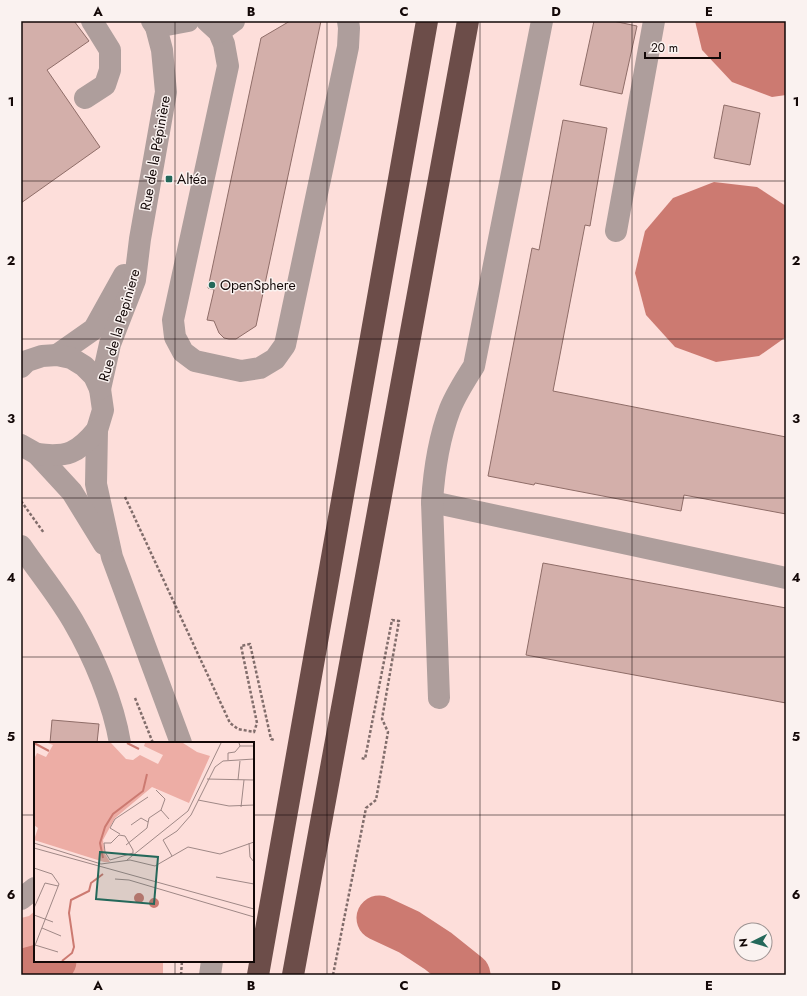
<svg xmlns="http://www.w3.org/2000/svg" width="807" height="996" font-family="Jost,sans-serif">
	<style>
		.green { fill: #edada5 }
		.water { fill: #cc7a71 }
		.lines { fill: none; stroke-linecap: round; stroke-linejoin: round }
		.river { stroke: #cc7a71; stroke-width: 45 }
		.building { fill: #d3afaa; stroke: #8f6d68 }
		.path { stroke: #816d6b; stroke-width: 2.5; stroke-dasharray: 3 2; stroke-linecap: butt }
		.minor { stroke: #ae9e9c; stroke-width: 22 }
		.highway { stroke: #6c4d49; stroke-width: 22 }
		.grid { fill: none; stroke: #130807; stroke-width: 1; stroke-opacity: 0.55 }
		.poi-dot { fill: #24685a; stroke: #faf2f0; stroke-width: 1.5 }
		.labels { text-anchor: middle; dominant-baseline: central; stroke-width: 3; stroke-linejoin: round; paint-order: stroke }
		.street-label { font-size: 14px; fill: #130807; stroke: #faf2f0 }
		.poi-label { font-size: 14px; fill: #130807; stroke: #faf2f0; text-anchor: start }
		.inset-river { fill: none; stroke: #cc7a71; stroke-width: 2 }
		.inset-road { fill: none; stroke: #9f8886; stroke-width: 1 }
		.view { fill: #24685a; fill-opacity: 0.15; stroke: #24685a; stroke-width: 2 }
		.inset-edge { fill: none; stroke: #130807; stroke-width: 2 }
		.neatline { fill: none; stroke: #130807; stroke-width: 1.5 }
		.grid-label { font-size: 13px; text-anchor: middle; font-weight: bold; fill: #130807 }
	</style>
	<rect width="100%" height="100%" fill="#fddeda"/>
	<polygon class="green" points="35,911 35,961 163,961 163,975 21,975 21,918 29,916"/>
	<g class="water">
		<polygon points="695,21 786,21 786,95 772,97 732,82 702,50"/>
		<polygon points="714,182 757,187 786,206 786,337 759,356 716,362 675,347 646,315 635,273 645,231 673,198"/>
	</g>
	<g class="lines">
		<g class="river">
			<polyline points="379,918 409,932 438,951 468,975"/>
			<polyline points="21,972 39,967 54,961"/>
		</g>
	</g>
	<g class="building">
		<polygon points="21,21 74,21 89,41 47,70 100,147 21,203"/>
		<polygon points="290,21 321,21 256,326 236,339 229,339 224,338 219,333 214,321 207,320 214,290 208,288 261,38"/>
		<polygon points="594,21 613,21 637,26 622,94 580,85"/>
		<polygon points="724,105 760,113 750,165 714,158"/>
		<polygon points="563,120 607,128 590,226 585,225 553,391 786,437 786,514 684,495 681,511 535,483 534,485 488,476 532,248 539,250"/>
		<polygon points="543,563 786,608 786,703 526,655"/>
		<polygon points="52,720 99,724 97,743 50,743"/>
	</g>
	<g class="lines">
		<g class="path">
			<polyline points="125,497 230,723 238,729 254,732 257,723 241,646 250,644 271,739 274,740"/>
			<polyline points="21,501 44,533"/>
			<polyline points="135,698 153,743"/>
			<polyline points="181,975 182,961"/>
			<polyline points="333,975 366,808 376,800 388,732 382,719 399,621 392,620 365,759 361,758"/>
		</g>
		<g class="minor">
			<polyline points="207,21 219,32 224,44 228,66 173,320 175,337 183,352 195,361 241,371 260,368 275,359 285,345 348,47 349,28 348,21"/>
			<polyline points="156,27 188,21"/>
			<polyline points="219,32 234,21"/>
			<polyline points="85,98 105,85 110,70 110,50 92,21"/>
			<polyline points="616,231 654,21"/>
			<polyline points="57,355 94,329 124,275"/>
			<polyline points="21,367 27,361 42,356 57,355 71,358 84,366 94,376 100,389 103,410 97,430 96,484 112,557 181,743"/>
			<polyline points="100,389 110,344 135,280 140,239 166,92 162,50 156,27 152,21"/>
			<polyline points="21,445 37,454 72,492 104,544"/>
			<path d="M37,454C67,458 78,453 97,430"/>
			<polyline points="432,502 786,578"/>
			<path d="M21,546C38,571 58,595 73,621C94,657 113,702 120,743"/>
			<path d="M439,698L432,502C434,471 439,438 450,409C456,394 465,380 474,366L542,21"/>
			<polyline points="21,899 35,888"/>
			<polyline points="210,975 212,961"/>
		</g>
		<g class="highway">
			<polyline points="258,975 427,21"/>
			<polyline points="293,975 468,21"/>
		</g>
	</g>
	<path class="grid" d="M175,21V743M327,21V975M480,21V975M632,21V975M21,181H786M21,339H786M21,498H786M21,657H786M21,815H35M253,815H786M175,961V975"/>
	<g class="poi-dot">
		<rect x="165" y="175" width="8" height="8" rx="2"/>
		<circle cx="212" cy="285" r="4"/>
	</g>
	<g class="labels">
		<g class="street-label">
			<text transform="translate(155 153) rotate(-80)">Rue de la Pépinière</text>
			<text transform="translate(119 325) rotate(-74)">Rue de la Pepiniere</text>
		</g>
		<g class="poi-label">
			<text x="177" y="179">Altéa</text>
			<text x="220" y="285">OpenSphere</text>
		</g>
	</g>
	<g transform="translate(34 742)">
		<rect width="220" height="220" fill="#fddeda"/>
		<path d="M14,1H77L92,17L99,18L106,13L124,22L129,13L110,4L111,1H149L163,10L176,14L155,61L118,45L81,76L69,98L71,112L76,120H70L0,98L4,86L0,83V17L3,11L12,15L19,3Z" fill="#edada5"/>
		<path d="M100 156a5 5 0 1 1 10 0a5 5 0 1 1-10 0ZM115 161a5 5 0 1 1 10 0a5 5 0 1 1-10 0Z" fill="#cc7a71"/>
		<path class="inset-river" d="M0,1L15,9M93,1L105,7M69,116L66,101L71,85L79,72L109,49L113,32M28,219L38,211L40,205L35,171L37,158L55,149L57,141L69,132"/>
		<path class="inset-road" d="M206,4H220M194,18V11L201,10L206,4L205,1M173,37L220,38M204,38L206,19M164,58L195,64L220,63M207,65L210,38M127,68L135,77M97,83L107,76L114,80M86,92L76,86L81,77L114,55M0,101L67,122L96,118L121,124L154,105L186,112L220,100M215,101L216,115L220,120M92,103L113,86L115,76L127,68L131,57L122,48M0,106L220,167M99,111L76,118L71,110L70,101H77L85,93L91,94L99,108V113M138,114L129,98L143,89L157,73L181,25L189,19L220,17M93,118L154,69L187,1M0,126L18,132L25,142L0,206M182,135L220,142M81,137L95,138L220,175M0,166L11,141L24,144M0,173L19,180M8,186L27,194M1,203L24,210"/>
		<path class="view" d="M66,110L124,115L120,162L62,157Z"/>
		<rect width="220" height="220" class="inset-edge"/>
	</g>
	<rect width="807" height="996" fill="none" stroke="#faf2f0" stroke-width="44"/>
	<g transform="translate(753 942) rotate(265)"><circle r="19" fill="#faf2f0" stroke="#9e9493"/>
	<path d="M0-3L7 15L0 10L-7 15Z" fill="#24685a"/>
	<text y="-6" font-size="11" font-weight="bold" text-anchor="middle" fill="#130807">N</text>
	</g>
	<path d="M645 52v6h75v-6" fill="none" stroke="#130807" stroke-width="2"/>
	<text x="651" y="52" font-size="12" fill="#130807" stroke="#faf2f0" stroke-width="3" paint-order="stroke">20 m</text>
	<rect x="22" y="22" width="763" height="952" class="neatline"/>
	<g class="grid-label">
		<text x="98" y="16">A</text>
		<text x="251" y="16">B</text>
		<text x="404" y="16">C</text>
		<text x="556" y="16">D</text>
		<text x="709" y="16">E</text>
		<text x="11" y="106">1</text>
		<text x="796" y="106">1</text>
		<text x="11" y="265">2</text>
		<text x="796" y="265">2</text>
		<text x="11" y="423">3</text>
		<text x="796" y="423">3</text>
		<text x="11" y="582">4</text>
		<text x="796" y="582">4</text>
		<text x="11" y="741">5</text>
		<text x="796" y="741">5</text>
		<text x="11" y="899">6</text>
		<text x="796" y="899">6</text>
		<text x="98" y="990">A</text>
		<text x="251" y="990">B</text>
		<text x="404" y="990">C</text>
		<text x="556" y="990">D</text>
		<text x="709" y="990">E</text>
	</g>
</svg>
